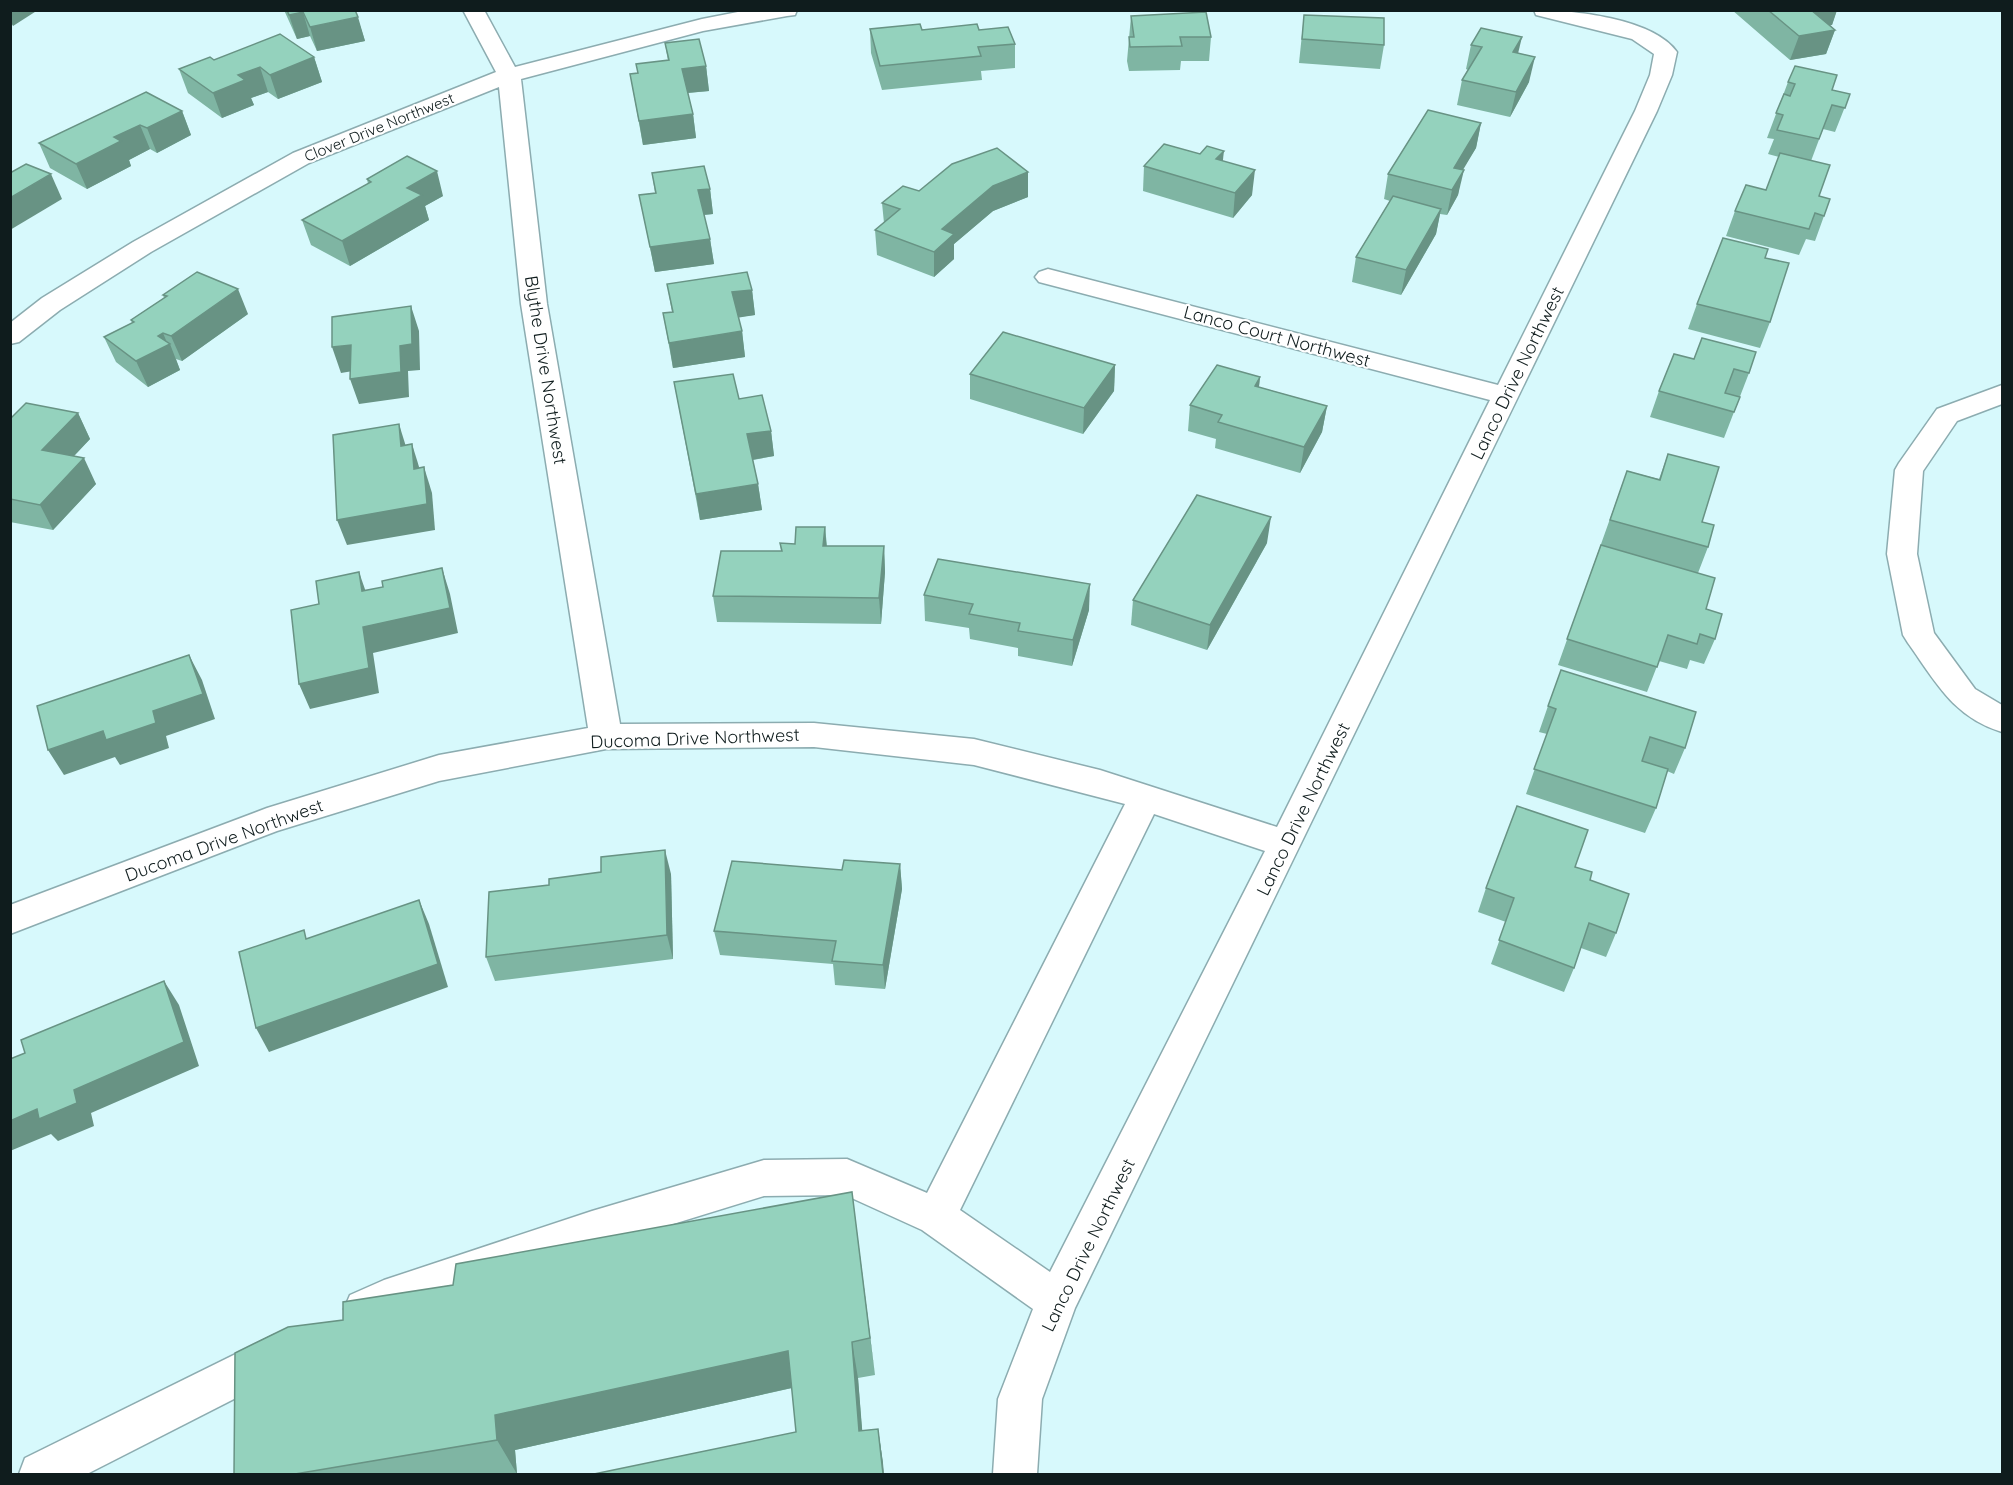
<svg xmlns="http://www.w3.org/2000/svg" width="2013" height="1485" font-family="Quicksand,sans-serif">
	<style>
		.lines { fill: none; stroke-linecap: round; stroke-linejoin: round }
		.minor-casing { stroke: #8cacb0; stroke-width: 3 }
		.minor { fill: #fff; fill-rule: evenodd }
		.wall { fill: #7fb5a3 }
		.shaded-wall { fill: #689384 }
		.building { fill: #94d2bd; stroke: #689384; stroke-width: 1.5 }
		.labels { text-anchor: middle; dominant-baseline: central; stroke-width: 4.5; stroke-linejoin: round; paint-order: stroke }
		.far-street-label { font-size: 15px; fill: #0f1c1d; stroke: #fff }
		.street-label { font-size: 18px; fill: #0f1c1d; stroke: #fff }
	</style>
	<rect width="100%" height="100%" fill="#d7f9fc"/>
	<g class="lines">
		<defs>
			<g id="minor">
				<path d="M463,10H484L515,67L702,19L748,10H797L795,15L787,16L703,31L521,79L547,304L620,724L814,723L974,739L1100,770L1277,827L1490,400L1039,282L1035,277L1039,272L1048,269L1498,385L1635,111L1650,75L1654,54L1632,39L1536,15L1534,10C1572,10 1653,18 1677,52L1672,75L1657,111L1075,1308L1042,1399L1037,1474H993L998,1399L1033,1309L922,1230L845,1195L764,1196L592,1249L393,1317L365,1329L350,1323L344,1309L350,1295L384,1280L592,1211L764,1160L847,1159L927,1193L1125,804L974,765L814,747L606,749L439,781L277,831L10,934V905L267,808L439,755L588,728L521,304L499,87L309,163L151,252L60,310L19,342L10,344V323L42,298L133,242L293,153L496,72ZM1154,814L1265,851L1050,1272L960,1210Z"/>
				<path d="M2002,385V404L1957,421L1923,471L1917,554L1934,633L1975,689L2002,705V732C1953,717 1936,682 1908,643L1903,635L1887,554L1895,470L1899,463L1937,409Z"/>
				<polygon points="274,1335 289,1341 295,1356 289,1371 87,1474 19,1474 25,1458"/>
			</g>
		</defs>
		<use href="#minor" class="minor-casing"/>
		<use href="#minor" class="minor"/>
	</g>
	<g class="wall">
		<polygon points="284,10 355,10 365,41 317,51 310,36 297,39"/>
		<polygon points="1732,10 1837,10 1832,25 1830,25 1835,30 1826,54 1790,60"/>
		<polygon points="1304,15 1384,45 1380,69 1299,63"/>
		<polygon points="1131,16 1211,37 1209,61 1181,61 1180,70 1129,71 1127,61"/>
		<polygon points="870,29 979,30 1015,44 1015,68 981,71 982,80 882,90 871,53"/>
		<polygon points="665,43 706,66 709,91 688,93 693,114 696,138 643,145 630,74 637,73 668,61"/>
		<polygon points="1471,45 1518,54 1529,82 1510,117 1457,105 1462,80 1468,70 1466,69"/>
		<polygon points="314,57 322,82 278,99 268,92 251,98 254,105 222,118 188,93 179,69 214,60"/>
		<polygon points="1788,82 1850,94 1835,132 1823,129 1811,161 1819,196 1824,216 1815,241 1806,239 1799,255 1726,236 1735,211 1766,190 1779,157 1768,154 1774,139 1767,138"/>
		<polygon points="182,111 191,135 157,153 150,149 129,160 131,166 87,189 50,168 39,143"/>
		<polygon points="1481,123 1476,148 1462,170 1458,195 1447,215 1440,214 1436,234 1401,295 1352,282 1356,257 1390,201 1384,199 1388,174"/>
		<polygon points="1223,161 1252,195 1233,218 1143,191 1144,166"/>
		<polygon points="1028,172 1028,197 993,211 954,244 954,259 934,277 877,255 875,230 884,223 882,203 919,191"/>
		<polygon points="652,173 710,189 713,214 704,215 710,239 714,264 655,272 639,195 655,193"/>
		<polygon points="367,179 443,196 425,206 429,220 350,266 311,245 302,220 368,184"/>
		<polygon points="1765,258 1770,322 1760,348 1688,329 1697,304"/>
		<polygon points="667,284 752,290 755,315 738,317 742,331 745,357 673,368 663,313 672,312"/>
		<polygon points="163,295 248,314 182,361 176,359 180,370 148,387 116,362 104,337 132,323 131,320 164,298"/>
		<polygon points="1674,354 1749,373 1724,438 1650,417 1659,391"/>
		<polygon points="1115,365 1114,391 1083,434 970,399 970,374"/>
		<polygon points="1260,377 1259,387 1327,406 1322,432 1300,473 1215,448 1216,439 1188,431 1190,405"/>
		<polygon points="674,382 739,399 771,431 774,456 753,460 758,484 762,510 700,520"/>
		<polygon points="78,413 90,439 74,456 96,484 53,530 10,522 10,419"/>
		<polygon points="1668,454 1702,522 1708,547 1698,573 1706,609 1715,639 1704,664 1690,660 1687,669 1659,661 1647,692 1558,665 1627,471 1659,479"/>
		<polygon points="825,527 827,546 884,546 885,572 881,624 717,622 713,596 781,551 780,543 795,544"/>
		<polygon points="1267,543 1207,650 1131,625 1133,600"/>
		<polygon points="924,595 1089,610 1072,666 1018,656 1018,648 970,639 969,628 925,621"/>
		<polygon points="1548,706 1685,748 1674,774 1667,771 1656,808 1645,833 1526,794 1547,734 1539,732"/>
		<polygon points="900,864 902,889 885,989 835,985 833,964 720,955 714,931 842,870"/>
		<polygon points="1575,867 1590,880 1616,933 1606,957 1581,948 1574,968 1564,992 1491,964 1506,922 1478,912 1486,888"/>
		<polygon points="671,874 673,959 495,981 486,957 549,885"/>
		<polygon points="852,1192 875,1375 858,1378 862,1431 878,1429 883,1463 796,1432 792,1388 515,1450 517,1474 234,1474 343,1320 453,1285"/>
	</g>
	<g class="shaded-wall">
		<polygon points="10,10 38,10 13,26 10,21"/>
		<polygon points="1805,10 1837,10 1832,25 1798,31"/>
		<polygon points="303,12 310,36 297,39 289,15"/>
		<polygon points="358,17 365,41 317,51 310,27"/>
		<polygon points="1835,30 1826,54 1790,60 1799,36"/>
		<polygon points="1522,37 1516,62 1513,52"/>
		<polygon points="314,57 322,82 278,99 270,75"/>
		<polygon points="1535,57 1529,82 1510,117 1516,92"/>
		<polygon points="706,66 709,91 686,93 682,69"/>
		<polygon points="260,67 268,92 251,98 254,105 222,118 213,93 238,75"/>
		<polygon points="182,111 191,135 157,153 147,128"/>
		<polygon points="693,114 696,138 643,145 639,121"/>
		<polygon points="1481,123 1476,148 1451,190 1454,168"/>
		<polygon points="140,125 150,149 129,160 131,166 87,189 76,164 114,137"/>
		<polygon points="1224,151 1221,176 1216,159"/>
		<polygon points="1255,170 1252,195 1233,218 1235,193"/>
		<polygon points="1464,170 1458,195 1447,215 1452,190"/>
		<polygon points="437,171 443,196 425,206 429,220 350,266 342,241 407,188"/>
		<polygon points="1028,172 1028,197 993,211 954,244 954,259 934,277 934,252 942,229 993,186"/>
		<polygon points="51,174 62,199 10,230 10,198"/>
		<polygon points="710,189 713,214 702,215 698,190"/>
		<polygon points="1441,209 1436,234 1401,295 1406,270"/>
		<polygon points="710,239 714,264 655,272 650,247"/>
		<polygon points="238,289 248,314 182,361 171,336"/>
		<polygon points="752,290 755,315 736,318 732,292"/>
		<polygon points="411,306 419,331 420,370 408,371 409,397 359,404 350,379 400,346"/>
		<polygon points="742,331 745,357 673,368 669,343"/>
		<polygon points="163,333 168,345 170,344 180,370 148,387 136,361 158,336"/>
		<polygon points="351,345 359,370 341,373 332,347"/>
		<polygon points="1115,365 1114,391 1083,434 1084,408"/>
		<polygon points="1260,377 1257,403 1255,386"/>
		<polygon points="1327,406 1322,432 1300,473 1304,447"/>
		<polygon points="78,413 90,439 56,475 42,450"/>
		<polygon points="399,424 407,450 401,446"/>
		<polygon points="771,431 774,456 751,460 747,434"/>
		<polygon points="412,444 420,470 414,469"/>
		<polygon points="84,458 96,484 53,530 40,505"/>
		<polygon points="424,467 432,493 435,530 347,545 337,520"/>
		<polygon points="758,484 762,510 700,520 696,494"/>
		<polygon points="1271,517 1267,543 1207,650 1210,625"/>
		<polygon points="825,527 827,553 823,546"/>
		<polygon points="884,546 885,572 881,624 879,598"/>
		<polygon points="442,568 450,594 458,633 373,653 379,693 310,709 299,684 363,627"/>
		<polygon points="359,572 368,598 362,591"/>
		<polygon points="1090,584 1089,610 1072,666 1073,640"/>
		<polygon points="189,655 202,680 215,719 166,736 169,748 120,765 115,757 64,775 48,750 103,731 153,711"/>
		<polygon points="665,850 671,874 673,959 667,935"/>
		<polygon points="900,864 902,889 885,989 883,965"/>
		<polygon points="419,900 429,924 448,987 269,1052 256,1028"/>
		<polygon points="164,981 179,1005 199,1066 91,1113 94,1126 58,1141 51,1134 10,1151 10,1121 37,1109 74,1090"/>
		<polygon points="852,1192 857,1232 875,1375 870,1338"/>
		<polygon points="852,1342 858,1378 865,1465 859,1431"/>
		<polygon points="788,1351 796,1387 515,1450 517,1474 497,1440 495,1415"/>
		<polygon points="878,1429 883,1463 884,1474 883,1474"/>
	</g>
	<g class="building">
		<polygon points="287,10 355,10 358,17 310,27 303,12 289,15"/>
		<polygon points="1768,10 1811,10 1835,30 1799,36"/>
		<polygon points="1206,12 1211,37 1180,37 1182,46 1130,47 1129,37 1134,37 1131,16"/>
		<polygon points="1304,15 1384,18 1384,45 1302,39"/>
		<polygon points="920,24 922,30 977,24 979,30 1008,27 1015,44 978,47 981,56 880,66 870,29"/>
		<polygon points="1481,28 1522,37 1513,52 1535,57 1516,92 1462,80 1482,47 1471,45"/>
		<polygon points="280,34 314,57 270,75 260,67 238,75 245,80 213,93 179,69 210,57 214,60"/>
		<polygon points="699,39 706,66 682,69 693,114 639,121 630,74 638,73 636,64 669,60 665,43"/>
		<polygon points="1795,66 1837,75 1832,90 1850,94 1845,108 1832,105 1819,139 1777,130 1783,115 1776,113 1784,94 1790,96 1795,84 1788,82"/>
		<polygon points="146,92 182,111 147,128 140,125 114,137 121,141 76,164 39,143"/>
		<polygon points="1428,110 1481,123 1454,168 1464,170 1452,190 1388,174"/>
		<polygon points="1164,144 1200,154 1207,146 1224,151 1216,159 1255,170 1235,193 1144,166"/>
		<polygon points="997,148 1028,172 993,186 942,229 954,234 934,252 875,230 900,209 882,203 903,186 919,191 952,164"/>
		<polygon points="1780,153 1830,165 1819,196 1830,199 1824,216 1815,213 1809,229 1735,211 1746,185 1766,190"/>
		<polygon points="407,156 437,171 407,188 422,195 342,241 302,220 371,182 367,179"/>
		<polygon points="26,164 51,174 10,198 10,173"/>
		<polygon points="704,166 710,189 698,190 710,239 650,247 639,195 656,193 652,173"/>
		<polygon points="1393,196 1441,209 1406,270 1356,257"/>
		<polygon points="1723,238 1768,249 1765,258 1789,263 1770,322 1697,304"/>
		<polygon points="197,272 238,289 171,336 163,333 158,336 170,344 136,361 104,337 134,322 131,320 167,296 163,295"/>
		<polygon points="747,272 752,290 732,292 742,331 669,343 663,313 673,312 667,284"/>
		<polygon points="411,306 412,344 400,346 401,372 350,379 351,345 332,347 332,317"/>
		<polygon points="1003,332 1115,365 1084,408 970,374"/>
		<polygon points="1702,338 1756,352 1749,373 1734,369 1725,393 1740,397 1734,412 1659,391 1674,354 1694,359"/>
		<polygon points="1217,365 1260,377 1255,386 1327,406 1304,447 1218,422 1222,415 1190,405"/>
		<polygon points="733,374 739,399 762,395 771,431 747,434 758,484 696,494 674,382"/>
		<polygon points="26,403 78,413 42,450 84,458 40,505 10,499 10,419"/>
		<polygon points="399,424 401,446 412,444 414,469 424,467 427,504 337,520 333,435"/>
		<polygon points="1668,454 1719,467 1702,522 1714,525 1708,547 1610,520 1627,471 1660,480"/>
		<polygon points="1197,495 1271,517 1210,625 1133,600"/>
		<polygon points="796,527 825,527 823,546 884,546 879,598 713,596 721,551 782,551 780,543 795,544"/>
		<polygon points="1601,545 1715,578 1706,609 1722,614 1715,639 1700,634 1697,644 1668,635 1657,667 1567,639"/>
		<polygon points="938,559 1090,584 1073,640 1018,631 1020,623 969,614 973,604 924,595"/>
		<polygon points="442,568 450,608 363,627 369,668 299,684 291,610 319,604 316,581 359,572 362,591 383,587 382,581"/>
		<polygon points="189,655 203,694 153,711 156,723 106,740 103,731 48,750 37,706"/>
		<polygon points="1561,670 1696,712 1685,748 1650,737 1642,761 1668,769 1656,808 1534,769 1556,709 1548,706"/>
		<polygon points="1517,806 1588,830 1575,867 1592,872 1590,880 1629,894 1616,933 1589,923 1574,968 1499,940 1514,898 1486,888"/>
		<polygon points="665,850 667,935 486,957 489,892 549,885 549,879 601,872 601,857"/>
		<polygon points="844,860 900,864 883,965 832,961 836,941 714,931 732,861 842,870"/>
		<polygon points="419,900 438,964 256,1028 239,952 304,930 306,939"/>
		<polygon points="164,981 184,1042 74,1090 77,1103 39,1119 37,1109 10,1121 10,1059 25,1053 21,1040"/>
		<polygon points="852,1192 870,1338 852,1342 859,1431 878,1429 883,1474 594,1474 796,1432 788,1351 495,1415 497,1440 295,1474 234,1474 235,1353 288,1327 343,1320 343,1302 453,1285 456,1264"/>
	</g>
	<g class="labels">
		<g class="far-street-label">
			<text transform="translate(379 127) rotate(-22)">Clover Drive Northwest</text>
		</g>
		<g class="street-label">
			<text transform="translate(1277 336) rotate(15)">Lanco Court Northwest</text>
			<text transform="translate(546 370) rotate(81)">Blythe Drive Northwest</text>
			<text transform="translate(1517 373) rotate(-64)">Lanco Drive Northwest</text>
			<text transform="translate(695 738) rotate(-2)">Ducoma Drive Northwest</text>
			<text transform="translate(1303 809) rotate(-64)">Lanco Drive Northwest</text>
			<text transform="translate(224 840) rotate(-20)">Ducoma Drive Northwest</text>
			<text transform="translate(1088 1245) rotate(-64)">Lanco Drive Northwest</text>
		</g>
	</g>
	<rect width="2013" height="1485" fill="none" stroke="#0f1c1d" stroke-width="24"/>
</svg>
